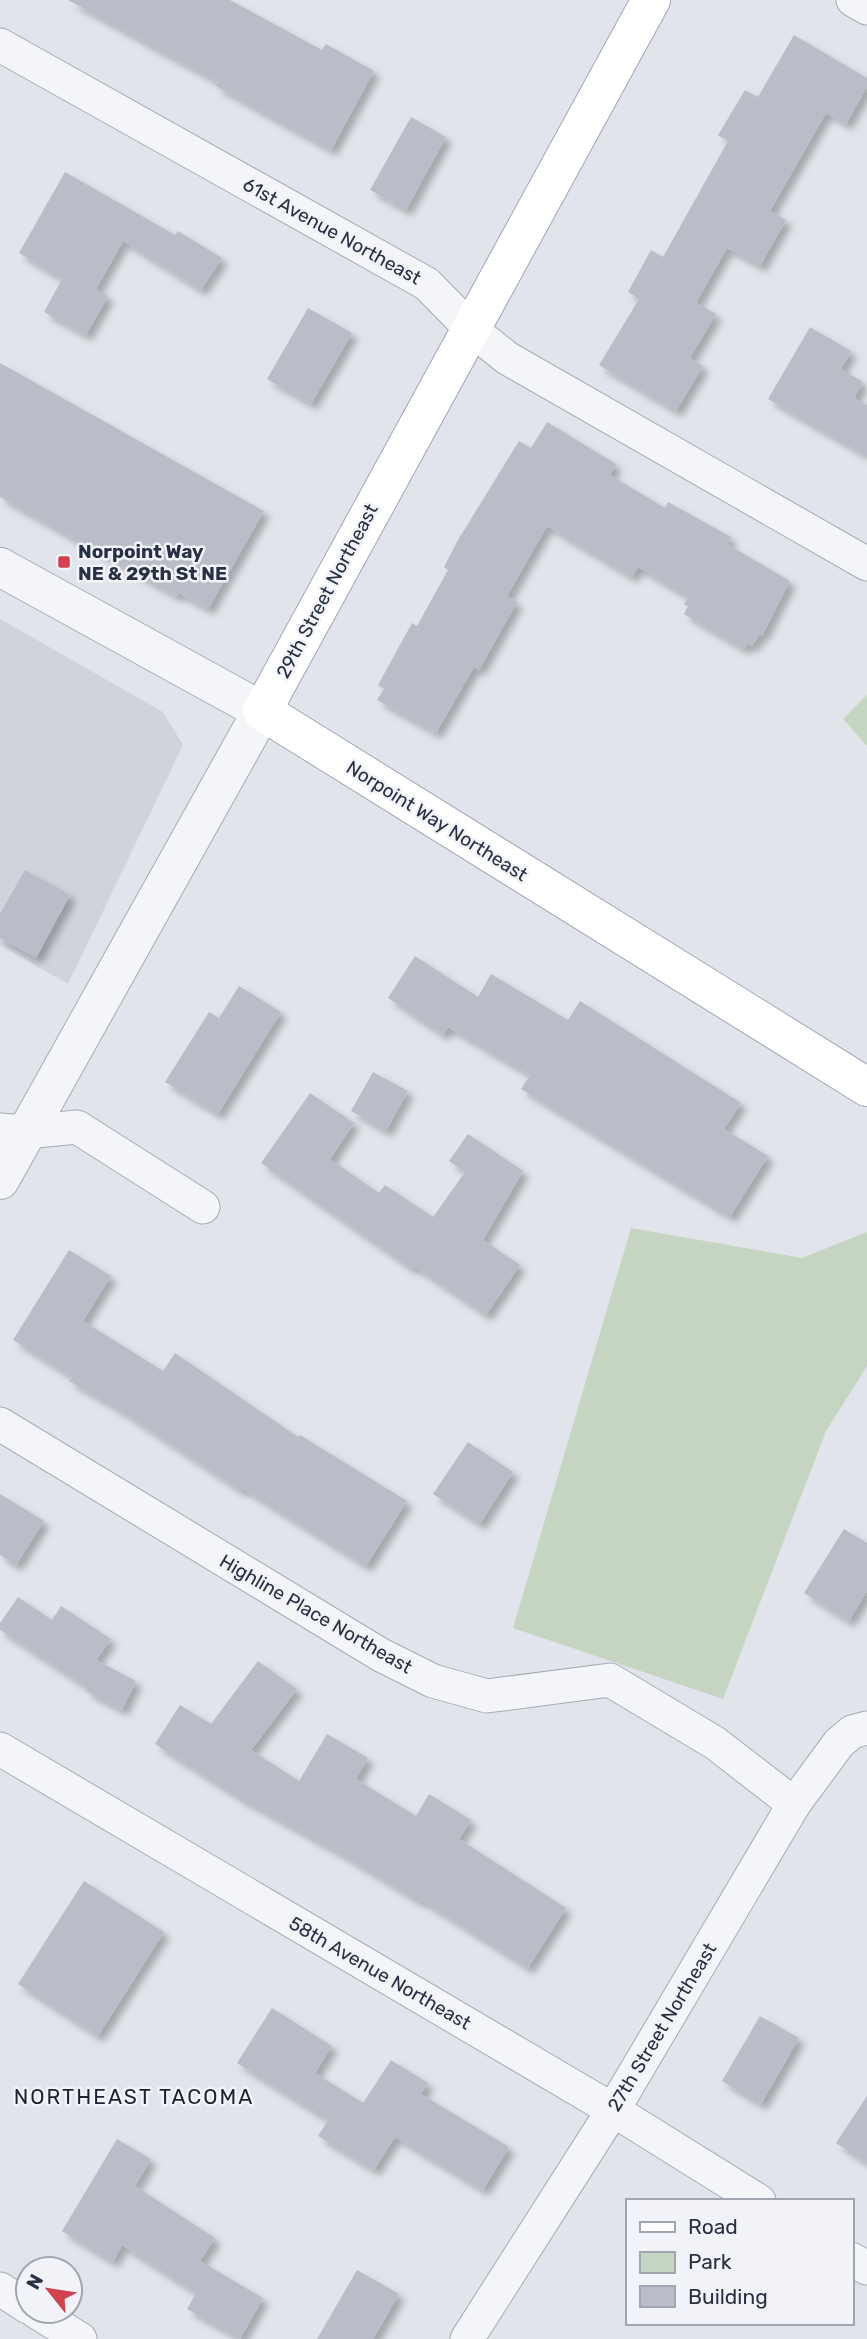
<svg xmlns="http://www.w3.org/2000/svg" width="867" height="2339" font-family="Rubik,sans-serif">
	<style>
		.built { fill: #cfd3dc }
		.green { fill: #c5d5c2 }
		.building { fill: #b8bdc8; filter: url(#shadow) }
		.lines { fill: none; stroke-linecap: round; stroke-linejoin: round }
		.minor-casing { stroke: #a6aab5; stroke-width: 35 }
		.tertiary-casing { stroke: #a6aab5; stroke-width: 40 }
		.primary-casing { stroke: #a0a7b7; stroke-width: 40 }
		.minor { stroke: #f4f5f8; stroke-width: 33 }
		.tertiary { stroke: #f4f5f8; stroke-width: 38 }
		.primary { stroke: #fff; stroke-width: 38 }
		.poi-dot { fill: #d4414e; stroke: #f1f3f8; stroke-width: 2.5 }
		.labels { text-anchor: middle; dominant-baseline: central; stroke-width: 5; stroke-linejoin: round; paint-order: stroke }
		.street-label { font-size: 19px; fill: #283043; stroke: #f1f3f8 }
		.poi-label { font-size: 19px; font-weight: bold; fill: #283043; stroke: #f1f3f8; text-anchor: start }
		.neighbourhood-label { font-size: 21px; letter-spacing: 2px; fill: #1b2234; stroke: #f1f3f8 }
	</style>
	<defs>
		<filter id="shadow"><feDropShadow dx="6" dy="6" stdDeviation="3.5" flood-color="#0004"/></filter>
	</defs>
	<rect width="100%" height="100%" fill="#e1e4ea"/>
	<polygon class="built" points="0,619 163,712 183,745 68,984 0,945"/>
	<g class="green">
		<polygon points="867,695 867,746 843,719"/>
		<polygon points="631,1228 802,1258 867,1232 867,1366 826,1431 723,1699 513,1628"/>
	</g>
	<g class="building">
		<polygon points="68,0 230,0 322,50 326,44 374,71 331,150 216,86 218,82"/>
		<polygon points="794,35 867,78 867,87 846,124 826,113 770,211 786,220 760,266 727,248 696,303 716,314 690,358 703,366 676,411 599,365 639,299 628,292 651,250 663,257 728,141 718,135 745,90 758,97"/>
		<polygon points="411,117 446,137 406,210 370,190"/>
		<polygon points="65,172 175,235 178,231 222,258 201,290 123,241 96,289 108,296 86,335 44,312 62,279 19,253"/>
		<polygon points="308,308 352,333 311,404 267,379"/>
		<polygon points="810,327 851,351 841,369 863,382 854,398 867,405 867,456 768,399"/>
		<polygon points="0,363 264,511 208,609 179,593 176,596 0,497"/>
		<polygon points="547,422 616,464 610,475 665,508 668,502 731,537 727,544 790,581 762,636 760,634 752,646 748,643 744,649 684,614 688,606 684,605 688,597 638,567 632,577 547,526 507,596 517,602 479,670 474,667 436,733 377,700 384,689 378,685 412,623 417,626 448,570 444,567 458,540 519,441 531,448"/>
		<polygon points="25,870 70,895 36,958 0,938 0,914"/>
		<polygon points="415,956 478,997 491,974 568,1020 580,1001 741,1103 724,1129 768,1156 730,1217 521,1089 530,1075 448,1027 443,1035 388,998"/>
		<polygon points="239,986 281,1012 218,1114 165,1082 209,1012 219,1018"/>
		<polygon points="373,1072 408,1091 386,1131 351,1111"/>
		<polygon points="310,1093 354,1123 330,1159 379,1193 385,1185 433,1217 465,1172 449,1161 468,1134 523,1171 483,1240 520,1265 486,1315 414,1266 412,1269 261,1163"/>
		<polygon points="69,1250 111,1276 83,1321 163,1371 175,1353 298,1437 300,1435 407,1501 366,1566 242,1488 241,1491 118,1409 69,1381 72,1377 13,1340"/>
		<polygon points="468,1442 513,1472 480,1524 433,1494"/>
		<polygon points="0,1494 44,1521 16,1565 0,1555"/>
		<polygon points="844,1529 867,1543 867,1591 849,1621 804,1593"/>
		<polygon points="18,1597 52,1620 61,1606 111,1639 96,1660 136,1681 122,1710 86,1691 88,1688 0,1630 0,1623"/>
		<polygon points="258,1661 297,1689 251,1750 299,1781 327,1734 368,1758 356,1779 416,1816 429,1794 471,1820 459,1839 566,1908 528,1968 421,1900 420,1902 341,1854 238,1797 155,1744 180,1705 211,1724"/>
		<polygon points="84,1881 164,1932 98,2036 18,1984"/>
		<polygon points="272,2008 332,2046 315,2073 363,2103 391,2060 428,2083 421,2094 509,2147 483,2190 395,2137 374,2170 318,2136 328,2120 237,2063"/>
		<polygon points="760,2016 799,2038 761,2104 722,2081"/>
		<polygon points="867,2096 867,2163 836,2143"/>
		<polygon points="117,2139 151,2159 135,2186 215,2238 200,2261 263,2298 240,2339 187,2309 196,2293 122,2245 113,2262 62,2231"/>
		<polygon points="357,2270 399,2294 373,2339 317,2339"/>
	</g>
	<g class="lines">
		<defs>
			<g id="minor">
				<polyline points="853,0 867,8"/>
				<polyline points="0,45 427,284 471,329 507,358 867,564"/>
				<polyline points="0,1130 26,1132 77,1127 203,1207"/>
				<polyline points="0,1424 381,1655 433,1681 487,1696 610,1680 715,1743 794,1804"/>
				<polyline points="0,1749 613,2110 759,2201"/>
				<polyline points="851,2259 867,2268"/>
				<polyline points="0,2289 28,2307"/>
				<polyline points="35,2311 80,2339"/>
				<polyline points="467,2339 613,2110 794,1804 839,1743 852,1732 867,1728"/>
			</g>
			<polyline id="tertiary" points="0,567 262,711 0,1180"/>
			<polyline id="primary" points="651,0 262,711 867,1087"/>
		</defs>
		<use href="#minor" class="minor-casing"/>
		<use href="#tertiary" class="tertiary-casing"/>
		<use href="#primary" class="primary-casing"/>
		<use href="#minor" class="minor"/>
		<use href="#tertiary" class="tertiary"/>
		<use href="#primary" class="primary"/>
	</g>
	<rect class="poi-dot" x="57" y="555" width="14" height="14" rx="3.5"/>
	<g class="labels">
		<g class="street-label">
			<text transform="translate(332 231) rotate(29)">61st Avenue Northeast</text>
			<text transform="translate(327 591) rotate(-62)">29th Street Northeast</text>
			<text transform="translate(437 821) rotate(32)">Norpoint Way Northeast</text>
			<text transform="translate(316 1614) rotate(30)">Highline Place Northeast</text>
			<text transform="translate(380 1973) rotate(30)">58th Avenue Northeast</text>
			<text transform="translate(662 2027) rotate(-59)">27th Street Northeast</text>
		</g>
		<g class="poi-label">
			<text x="78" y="551">Norpoint Way<tspan x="78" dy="22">NE &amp; 29th St NE</tspan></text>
		</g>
		<g class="neighbourhood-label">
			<text x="134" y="2096">NORTHEAST TACOMA</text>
		</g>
	</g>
	<rect x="626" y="2199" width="228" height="126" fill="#f1f3f8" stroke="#a1a5b0" stroke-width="2"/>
	<rect x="640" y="2222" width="35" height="10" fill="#ffffff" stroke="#a1a5b0" stroke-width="2"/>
	<text x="688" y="2234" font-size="21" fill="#283043">Road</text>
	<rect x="640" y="2252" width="35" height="21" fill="#c5d5c2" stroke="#a1a5b0" stroke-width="2"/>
	<text x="688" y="2269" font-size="21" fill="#283043">Park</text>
	<rect x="640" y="2286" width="35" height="21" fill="#b8bdc8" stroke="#a1a5b0" stroke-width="2"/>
	<text x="688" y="2304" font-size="21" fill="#283043">Building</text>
	<g transform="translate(49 2290) rotate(300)"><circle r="33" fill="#f1f3f8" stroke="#a1a5b0" stroke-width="2"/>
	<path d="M0-5L12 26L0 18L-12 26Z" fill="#d4414e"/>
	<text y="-10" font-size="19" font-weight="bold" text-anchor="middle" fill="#283043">N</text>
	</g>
</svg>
